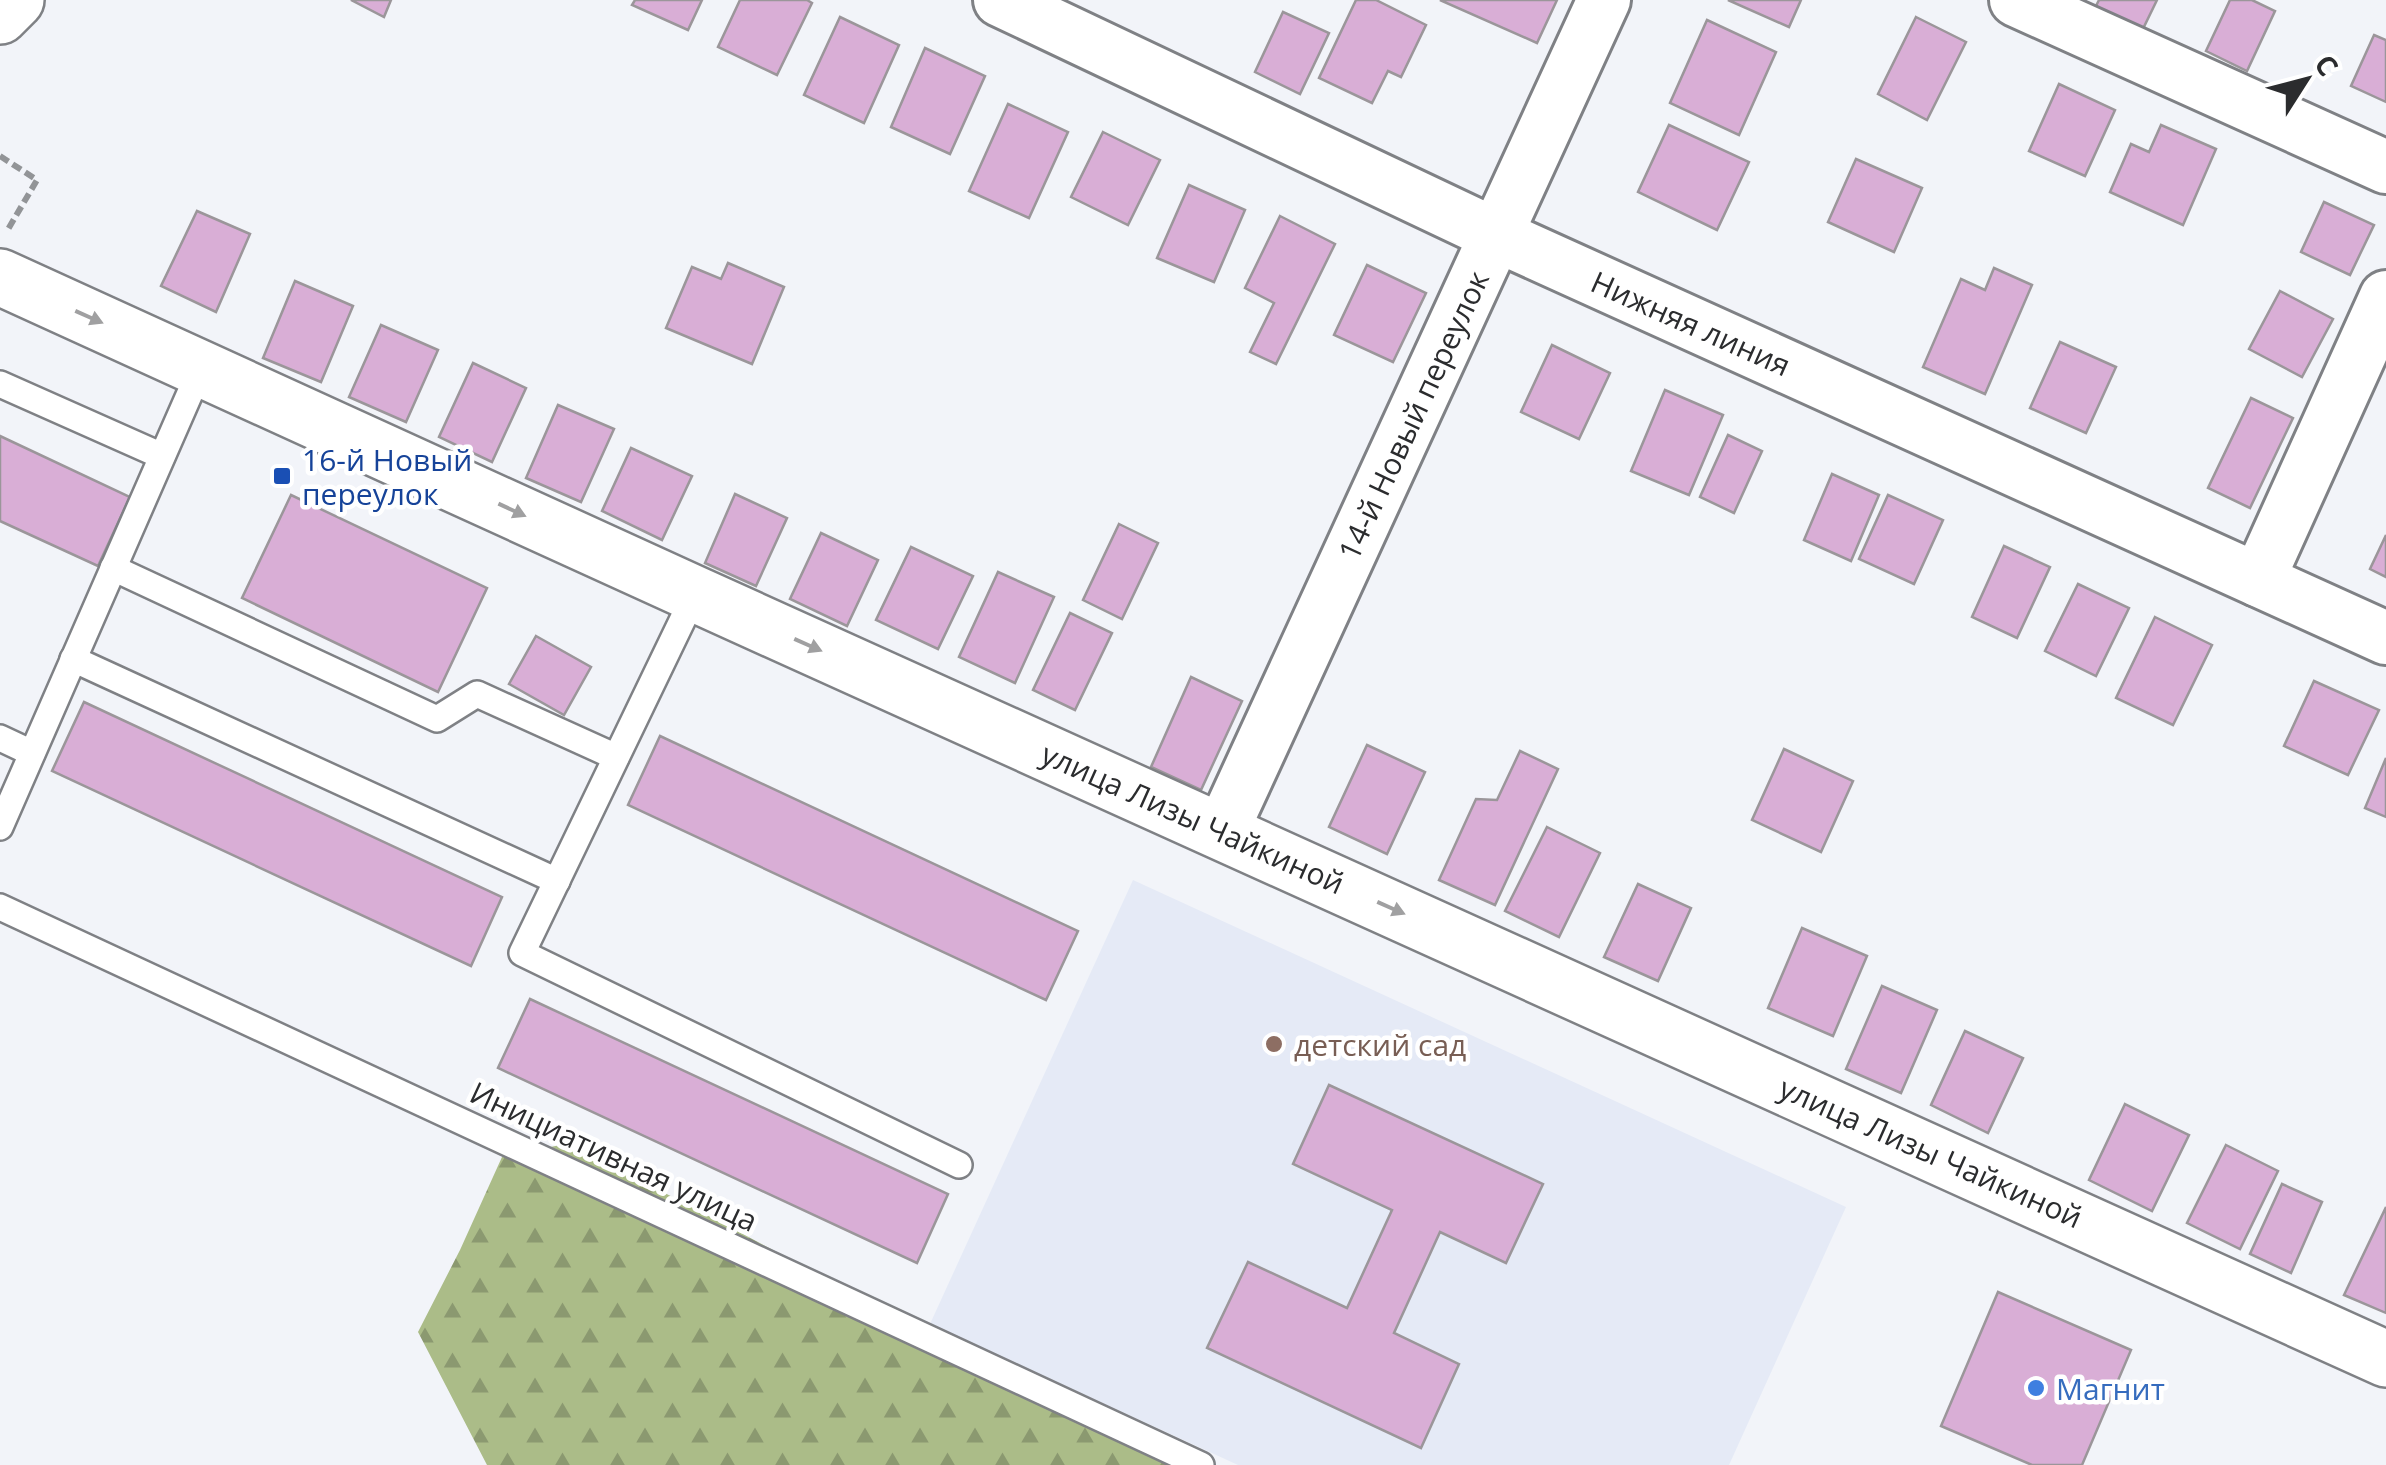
<svg xmlns="http://www.w3.org/2000/svg" width="2386" height="1465" font-family="'Open Sans',sans-serif">
	<style>
		.built { fill: #e5eaf6 }
		.forest { fill: url(#forest-firs) }
		.building { fill: #d9aed6; stroke: #9b969a; stroke-width: 2.5 }
		.lines { fill: none; stroke-linecap: round; stroke-linejoin: round }
		.service-casing { stroke: #7f8185; stroke-width: 30 }
		.minor-casing { stroke: #7f8185; stroke-width: 58 }
		.secondary-casing { stroke: #7f8185; stroke-width: 60 }
		.path { stroke: #929497; stroke-width: 6; stroke-dasharray: 10 5; stroke-linecap: butt }
		.service { stroke: #fff; stroke-width: 25 }
		.minor { stroke: #fff; stroke-width: 52 }
		.secondary { stroke: #fff; stroke-width: 55 }
		.oneway { fill: #a0a0a1 }
		.transit-dot { fill: #1a4fb4; stroke: #fff; stroke-width: 4 }
		.education-dot { fill: #8d6e63; stroke: #fff; stroke-width: 4 }
		.shop-dot { fill: #3f7fe0; stroke: #fff; stroke-width: 4 }
		.labels { text-anchor: middle; dominant-baseline: central; stroke-width: 9; stroke-linejoin: round; paint-order: stroke }
		.street-label { font-size: 30px; fill: #2b2c2e; stroke: #fff }
		.transit-label { font-size: 30px; fill: #164399; stroke: #fff; text-anchor: start }
		.education-label { font-size: 30px; fill: #785e54; stroke: #fff; text-anchor: start }
		.shop-label { font-size: 30px; fill: #366cbe; stroke: #fff; text-anchor: start }
	</style>
	<defs>
		<pattern id="forest-firs" width="22" height="20" patternUnits="userSpaceOnUse" patternTransform="scale(2.5)"><rect width="22" height="20" fill="#abbc88"/><path d="M5 1l3.5 6h-7zM16 11l3.5 6h-7z" fill="#8b9970"/></pattern>
	</defs>
	<rect width="100%" height="100%" fill="#f2f4f9"/>
	<polygon class="built" points="1133,880 1846,1207 1729,1465 1238,1465 930,1324"/>
	<polygon class="forest" points="570,1143 1025,1383 1201,1465 487,1465 418,1332 460,1250 502,1157"/>
	<g class="building">
		<polygon points="351,0 391,0 384,17"/>
		<polygon points="635,0 702,0 688,30 632,5"/>
		<polygon points="740,0 807,0 812,3 777,75 718,47"/>
		<polygon points="1356,0 1376,0 1426,25 1401,77 1388,71 1372,103 1319,78"/>
		<polygon points="1440,0 1557,0 1537,43"/>
		<polygon points="1728,0 1801,0 1789,27"/>
		<polygon points="2099,0 2157,0 2139,37 2092,14"/>
		<polygon points="2230,0 2252,0 2275,11 2247,71 2206,51"/>
		<polygon points="1283,12 1329,33 1300,94 1255,72"/>
		<polygon points="840,17 899,45 864,123 804,95"/>
		<polygon points="1916,17 1966,42 1927,120 1878,94"/>
		<polygon points="1707,20 1776,52 1739,135 1670,103"/>
		<polygon points="2374,35 2386,40 2386,102 2351,86"/>
		<polygon points="925,48 985,76 950,154 891,127"/>
		<polygon points="2059,84 2115,110 2085,176 2029,151"/>
		<polygon points="1008,104 1068,132 1029,218 969,191"/>
		<polygon points="1669,125 1749,162 1717,230 1638,192"/>
		<polygon points="2161,125 2216,149 2183,225 2110,192 2131,144 2149,152"/>
		<polygon points="1103,132 1160,160 1128,225 1071,197"/>
		<polygon points="1856,159 1922,188 1894,252 1828,222"/>
		<polygon points="1189,185 1245,210 1214,282 1157,258"/>
		<polygon points="2324,202 2374,225 2350,275 2301,252"/>
		<polygon points="197,211 250,234 216,312 161,286"/>
		<polygon points="1280,216 1335,244 1276,364 1250,352 1274,303 1245,288"/>
		<polygon points="728,263 784,287 752,364 666,328 692,267 721,279"/>
		<polygon points="1367,265 1426,293 1393,362 1334,335"/>
		<polygon points="1994,268 2032,285 1985,394 1923,367 1961,279 1985,290"/>
		<polygon points="295,281 353,306 321,382 263,358"/>
		<polygon points="2280,291 2333,319 2302,377 2249,349"/>
		<polygon points="381,325 438,350 406,422 349,397"/>
		<polygon points="2060,342 2116,367 2086,433 2030,408"/>
		<polygon points="1552,345 1610,373 1579,439 1521,412"/>
		<polygon points="473,363 526,388 492,462 439,437"/>
		<polygon points="1665,390 1723,415 1689,495 1631,471"/>
		<polygon points="2251,398 2293,418 2250,508 2208,488"/>
		<polygon points="558,405 614,429 581,502 526,478"/>
		<polygon points="1728,435 1762,451 1734,513 1700,497"/>
		<polygon points="0,436 130,497 98,566 0,521"/>
		<polygon points="631,448 692,476 662,540 602,511"/>
		<polygon points="1832,474 1879,495 1851,561 1804,540"/>
		<polygon points="735,494 787,518 756,586 705,563"/>
		<polygon points="291,495 487,588 438,692 242,598"/>
		<polygon points="1888,495 1943,520 1914,584 1859,559"/>
		<polygon points="1119,524 1158,543 1122,619 1083,600"/>
		<polygon points="821,533 878,560 847,626 790,599"/>
		<polygon points="2386,535 2386,577 2370,569"/>
		<polygon points="2004,546 2050,567 2017,638 1972,617"/>
		<polygon points="911,547 973,576 938,649 876,620"/>
		<polygon points="998,572 1054,597 1015,683 959,657"/>
		<polygon points="2078,584 2129,608 2096,676 2045,651"/>
		<polygon points="1070,613 1112,633 1075,710 1033,690"/>
		<polygon points="2155,617 2212,645 2173,725 2116,698"/>
		<polygon points="536,636 591,667 564,715 509,684"/>
		<polygon points="1191,677 1242,701 1201,790 1151,767"/>
		<polygon points="2314,681 2379,710 2348,775 2284,746"/>
		<polygon points="84,702 502,897 471,966 52,771"/>
		<polygon points="660,736 1078,931 1046,1000 628,805"/>
		<polygon points="1367,745 1425,772 1387,854 1329,827"/>
		<polygon points="1784,749 1853,781 1821,852 1752,820"/>
		<polygon points="1520,751 1558,769 1495,905 1439,880 1476,799 1497,800"/>
		<polygon points="2386,758 2386,817 2365,808"/>
		<polygon points="1547,827 1600,853 1559,937 1505,911"/>
		<polygon points="1638,884 1691,908 1658,981 1604,957"/>
		<polygon points="1802,928 1867,956 1833,1036 1768,1008"/>
		<polygon points="1882,986 1937,1010 1901,1093 1846,1069"/>
		<polygon points="530,999 948,1194 917,1263 498,1068"/>
		<polygon points="1965,1031 2023,1058 1988,1133 1931,1105"/>
		<polygon points="1329,1085 1543,1184 1506,1263 1440,1232 1394,1333 1459,1364 1421,1448 1207,1348 1248,1262 1347,1308 1392,1210 1293,1164"/>
		<polygon points="2125,1104 2189,1135 2152,1211 2089,1180"/>
		<polygon points="2226,1145 2278,1171 2240,1249 2187,1223"/>
		<polygon points="2282,1184 2322,1202 2291,1273 2250,1254"/>
		<polygon points="2386,1207 2386,1313 2344,1295"/>
		<polygon points="1998,1292 2131,1350 2082,1465 2032,1465 1941,1426"/>
	</g>
	<g class="lines">
		<defs>
			<g id="service">
				<polyline points="0,384 162,456"/>
				<polyline points="113,568 437,719 477,694 616,757"/>
				<polyline points="695,594 522,953 959,1165"/>
				<polyline points="73,659 557,881"/>
				<polyline points="0,738 32,753"/>
				<polyline points="0,827 201,368"/>
				<polyline points="0,907 1201,1465"/>
			</g>
			<g id="minor">
				<polyline points="1000,0 1496,235 2386,638"/>
				<polyline points="2016,0 2386,167"/>
				<polyline points="2258,580 2386,297"/>
				<polyline points="1222,831 1604,0"/>
			</g>
			<g id="secondary">
				<polyline points="0,16 16,0"/>
				<polyline points="0,277 695,594 2386,1359"/>
			</g>
		</defs>
		<use href="#service" class="service-casing"/>
		<use href="#minor" class="minor-casing"/>
		<use href="#secondary" class="secondary-casing"/>
		<polyline class="path" points="0,156 37,180 7,231"/>
		<use href="#service" class="service"/>
		<use href="#minor" class="minor"/>
		<use href="#secondary" class="secondary"/>
	</g>
	<defs><path id="oneway-solid" d="M-6-.8H1V-3.2L6.5 0L1 3.2V.8H-6Z" transform="scale(2.5)"/></defs>
	<g class="oneway">
		<use href="#oneway-solid" transform="translate(89 317) rotate(24)"/>
		<use href="#oneway-solid" transform="translate(512 510) rotate(25)"/>
		<use href="#oneway-solid" transform="translate(808 645) rotate(24)"/>
		<use href="#oneway-solid" transform="translate(1391 908) rotate(24)"/>
	</g>
	<rect class="transit-dot" x="272" y="466" width="20" height="20" rx="5"/>
	<circle class="education-dot" cx="1274" cy="1044" r="10"/>
	<circle class="shop-dot" cx="2036" cy="1388" r="10"/>
	<g class="labels">
		<g class="street-label">
			<text transform="translate(1691 323) rotate(24)">Нижняя линия</text>
			<text transform="translate(1413 415) rotate(-65)">14-й Новый переулок</text>
			<text transform="translate(1193 818) rotate(24)">улица Лизы Чайкиной</text>
			<text transform="translate(1931 1152) rotate(24)">улица Лизы Чайкиной</text>
			<text transform="translate(614 1156) rotate(25)">Инициативная улица</text>
		</g>
		<g class="transit-label">
			<text x="302" y="459">16-й Новый<tspan x="302" dy="34">переулок</tspan></text>
		</g>
		<g class="education-label">
			<text x="1294" y="1044">детский сад</text>
		</g>
		<g class="shop-label">
			<text x="2056" y="1388">Магнит</text>
		</g>
	</g>
	<g transform="translate(2306 80) rotate(54)" stroke="#ffffff" stroke-width="8" paint-order="stroke">
	<path d="M0-8L18 38L0 25L-18 38Z" fill="#2b2c2e"/>
	<text y="-15" font-size="28" font-weight="bold" text-anchor="middle" fill="#2b2c2e">С</text>
	</g>
</svg>
